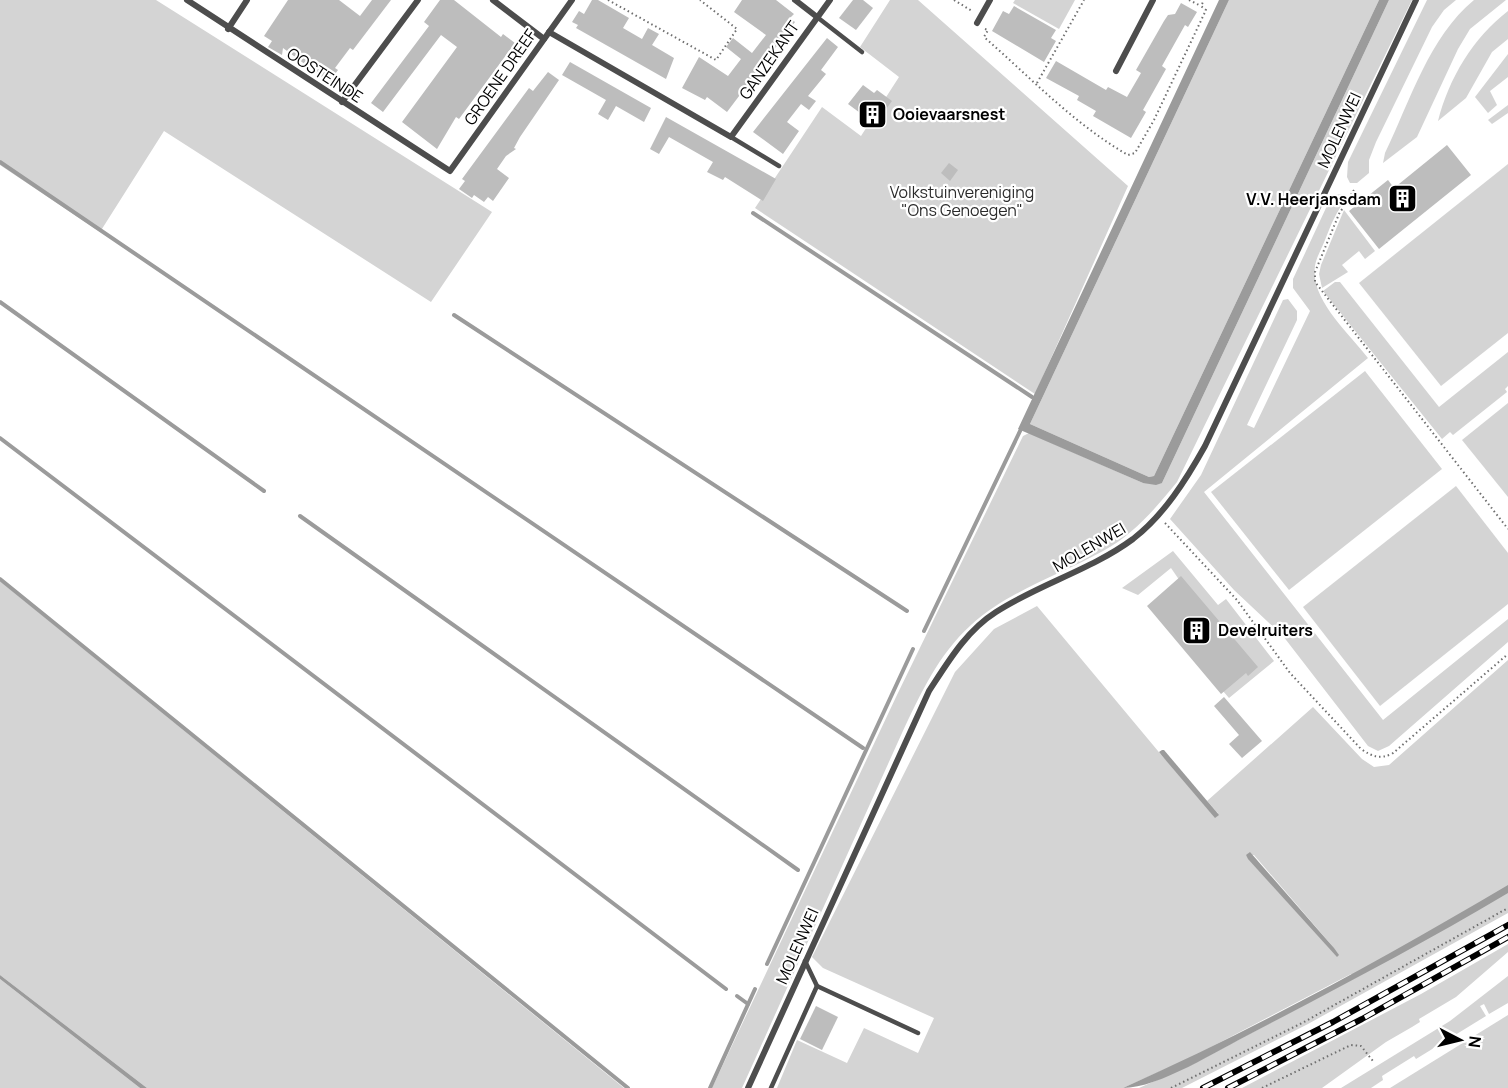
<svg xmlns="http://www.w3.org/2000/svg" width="1508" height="1088" font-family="Manrope,sans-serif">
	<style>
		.green { fill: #d4d4d4; fill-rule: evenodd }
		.water { fill: #9b9b9b }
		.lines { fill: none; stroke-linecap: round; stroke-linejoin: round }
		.stream { stroke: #9b9b9b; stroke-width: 4 }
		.building { fill: #bdbdbd }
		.path { stroke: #6f6f6f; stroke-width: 2; stroke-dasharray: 1.5 3; stroke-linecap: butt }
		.service { stroke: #4d4d4d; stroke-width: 4.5 }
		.minor { stroke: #4d4d4d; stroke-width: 6 }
		.rail-casing { stroke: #000; stroke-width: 6 }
		.rail { stroke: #fff; stroke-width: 4; stroke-dasharray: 11; stroke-linecap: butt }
		.labels { text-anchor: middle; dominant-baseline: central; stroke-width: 4.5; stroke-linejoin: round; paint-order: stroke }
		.street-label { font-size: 16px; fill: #000; stroke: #fff }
		.poi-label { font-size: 16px; font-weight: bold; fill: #000; stroke: #fff; text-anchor: start }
		.park-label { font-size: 16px; fill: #2b2b2b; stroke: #fff }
	</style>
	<rect width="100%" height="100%" fill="#fff"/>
	<g class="green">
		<polygon points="0,0 156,0 492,212 431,302 164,131 100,232 0,165"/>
		<polygon points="890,0 918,0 1128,186 1035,394 755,208 822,107 861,136 899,77 860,47"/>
		<polygon points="1015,0 1075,0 1059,29 1013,3"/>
		<polygon points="1229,0 1379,0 1154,476 1149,477 1030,424"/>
		<path d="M1389,0H1412L1177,482C1156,508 1133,535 1103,551C1060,575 1008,591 971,625C938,655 921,693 902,733L742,1088H712L896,697L1023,436L1029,433L1143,483H1162Z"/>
		<polygon points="1427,0 1456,0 1444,10 1432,27 1376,142 1369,160 1369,173 1357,183 1350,183 1347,177 1348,162"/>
		<path d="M1474,0H1506L1470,29L1458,49L1417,137L1383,163L1385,153C1410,101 1429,37 1474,0Z"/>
		<path d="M1508,11V39L1492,52L1466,98L1438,121C1449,78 1473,38 1508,11Z"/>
		<polygon points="1508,54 1508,77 1490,91 1497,105 1488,113 1475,97"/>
		<polygon points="1508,105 1508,113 1492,124 1488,120"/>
		<polygon points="1508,164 1508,333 1441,386 1359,283"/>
		<path d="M1345,194L1347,199C1336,211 1331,225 1325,240C1322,248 1316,258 1315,266C1310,300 1350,334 1368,358L1204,492L1383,720L1508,619V642L1389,746L1378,751L1368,746L1283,636L1234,590L1170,519L1201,475L1283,300L1288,299L1297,311V320L1247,425L1254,428L1310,311L1293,288V279L1332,195Z"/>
		<polygon points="1344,210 1375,251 1365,259 1359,251 1342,265 1348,272 1322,288 1319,274 1321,265"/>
		<polygon points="1335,282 1340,282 1439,407 1508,352 1508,386 1505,389 1507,392 1453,435 1450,432 1442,439 1323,291"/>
		<polygon points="1365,371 1442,469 1289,590 1211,492"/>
		<polygon points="1508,403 1508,497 1462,440"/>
		<polygon points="1456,486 1508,553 1508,604 1380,706 1303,607"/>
		<polygon points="1173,551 1218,605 1226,599 1274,661 1229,698 1153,610 1182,584 1171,568 1138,595 1122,588"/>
		<polygon points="0,581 624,1088 147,1088 0,975"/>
		<path d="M1037,606L1163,757L1218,813L1207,801L1313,707L1362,759L1374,767L1389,765L1508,660V913L1308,1024L1182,1088H1139L1193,1064L1355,978L1351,974L1190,1058L1123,1088H777L797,1040L847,1063L864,1028L918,1053L934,1018L823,968L812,957L955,672L994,629ZM1246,855H1254L1334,948Z"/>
		<polygon points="1508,944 1508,952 1456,997 1419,1019 1420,1022 1412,1027 1386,1042 1322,1088 1242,1088 1421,994"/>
		<polygon points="1508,976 1508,1003 1489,1014 1484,1004 1480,1006 1486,1016 1416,1059 1414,1056 1382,1076 1383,1080 1371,1088 1341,1088 1450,1021"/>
		<polygon points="0,979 140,1088 0,1088"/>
		<polygon points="1508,1015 1508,1088 1390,1088"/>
	</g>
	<g class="water">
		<polygon points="1219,0 1229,0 1030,424 1149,477 1154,476 1379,0 1389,0 1162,483 1156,485 1143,483 1018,429"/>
		<polygon points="1162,750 1164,750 1219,815 1215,818 1163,757 1159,752"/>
		<polygon points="1250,852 1334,948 1339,955 1337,957 1248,859 1246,855"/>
		<path d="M1508,885V893C1424,943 1338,988 1252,1033C1218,1050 1159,1088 1123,1088C1255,1029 1383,959 1508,885Z"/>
		<polygon points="0,975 147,1088 140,1088 0,979"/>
	</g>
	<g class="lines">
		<g class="stream">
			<polyline points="0,162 863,748"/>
			<polyline points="753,213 1032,397"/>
			<polyline points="0,302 264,491"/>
			<polyline points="454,315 907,611"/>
			<polyline points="0,438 726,989"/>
			<polyline points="300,516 798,870"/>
			<polyline points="0,579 628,1088"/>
			<polyline points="924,631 1022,427"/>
			<polyline points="767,964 913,649"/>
			<polyline points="737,996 748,1004"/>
			<polyline points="710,1088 755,989"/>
		</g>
	</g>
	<g class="building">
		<polygon points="288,0 339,0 360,16 372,0 391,0 353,50 350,48 335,68 338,70 329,82 283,48 282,55 268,47 272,41 264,36"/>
		<polygon points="440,0 454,0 501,37 503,34 515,43 459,119 456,117 437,149 402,122 457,47 441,35 383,112 371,103 429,26 424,22"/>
		<polygon points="592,0 598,0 629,18 623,28 642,39 648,28 659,34 652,45 674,58 666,79 576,28 578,25 572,22 579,11 584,14"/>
		<polygon points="742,0 776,0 794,14 790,18 795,22 727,112 707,97 705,100 682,88 699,57 728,76 741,59 726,47 733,38 752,53 766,35 734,12"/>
		<polygon points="853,0 863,0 873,8 856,30 839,18"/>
		<polygon points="1181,3 1197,12 1188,27 1185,25 1162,66 1166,69 1143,110 1146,112 1131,138 1093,116 1096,111 1077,100 1079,96 1046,78 1056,61 1106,90 1108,87 1127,97 1141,73 1136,70 1164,21 1168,15 1175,14"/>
		<polygon points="1014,6 1056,30 1051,38 1056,41 1044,62 992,31 1003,11 1009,14"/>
		<polygon points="827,38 838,47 821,70 826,74 808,96 816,101 809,110 801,104 787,122 799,131 783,154 753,132"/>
		<polygon points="570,62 651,108 644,122 616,106 608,120 598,114 606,100 562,75"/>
		<polygon points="548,72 559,80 520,137 514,148 516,149 506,156 497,169 509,178 493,201 488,197 484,202 474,195 472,198 459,189 465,181 462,179 529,88 533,91"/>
		<polygon points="863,85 874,93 877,90 892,101 875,124 848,104"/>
		<polygon points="666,117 776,179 763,201 725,177 723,180 707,172 713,162 669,137 659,154 650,149"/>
		<polygon points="1447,145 1471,175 1379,249 1349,211 1388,180 1394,188"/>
		<polygon points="949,163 958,170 950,181 941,173"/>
		<polygon points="1181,576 1258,667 1248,676 1246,673 1221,694 1147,606"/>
		<polygon points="1224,697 1262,741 1242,758 1229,744 1239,735 1214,706"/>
		<polygon points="816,1006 838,1017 822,1050 800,1039"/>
	</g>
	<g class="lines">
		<g class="path">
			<polyline points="608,0 716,60 737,29 700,0"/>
			<polyline points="954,0 972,11"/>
			<polyline points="1189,0 1201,6"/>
			<path d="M985,29L988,30L984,37C1031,78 1074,124 1128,155L1135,153L1154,120L1206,10L1201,6L1204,0"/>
			<polyline points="1037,83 1084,0"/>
			<polyline points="1354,190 1339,214 1315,272 1315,282 1508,529"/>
			<path d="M1165,523L1237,600L1290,673L1361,749C1373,757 1379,759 1392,754L1508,654"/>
			<polyline points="1171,1088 1304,1022 1508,908"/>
			<polyline points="1262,1088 1351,1045 1361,1046 1373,1061"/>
		</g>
		<g class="service">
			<polyline points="817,17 862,52"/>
			<polyline points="731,137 779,166"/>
			<polyline points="805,961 817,986 918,1033"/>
			<polyline points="771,1088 817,986"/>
		</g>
		<g class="minor">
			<polyline points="187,0 450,171 572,0"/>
			<polyline points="493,0 544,39"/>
			<polyline points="795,0 817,17"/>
			<polyline points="977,23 990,0"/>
			<polyline points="228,29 247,0"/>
			<polyline points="549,32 731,137 830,0"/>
			<polyline points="1116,71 1153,0"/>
			<polyline points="342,102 418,0"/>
			<path d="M748,1088L929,691C948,662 966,631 996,612C1039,584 1091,570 1133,539C1164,515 1186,480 1205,446L1416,0"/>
		</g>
		<defs>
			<g id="rail">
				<polyline points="1203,1088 1333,1022 1508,925"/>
				<polyline points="1228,1088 1362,1019 1508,937"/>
			</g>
		</defs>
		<use href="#rail" class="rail-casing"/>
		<use href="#rail" class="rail"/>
	</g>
	<defs>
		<symbol id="building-square" viewBox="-11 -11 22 22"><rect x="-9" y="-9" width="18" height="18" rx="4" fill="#000" stroke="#fff"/><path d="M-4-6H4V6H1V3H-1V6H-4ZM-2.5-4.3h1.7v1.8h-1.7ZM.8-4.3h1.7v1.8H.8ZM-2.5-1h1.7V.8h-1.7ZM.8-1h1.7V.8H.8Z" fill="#fff"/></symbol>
	</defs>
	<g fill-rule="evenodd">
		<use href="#building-square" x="856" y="98" width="33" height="33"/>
		<use href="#building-square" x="1386" y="182" width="33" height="33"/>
		<use href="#building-square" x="1180" y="614" width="33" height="33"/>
	</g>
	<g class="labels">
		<g class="street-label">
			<text transform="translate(769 60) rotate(-55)">GANZEKANT</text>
			<text transform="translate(325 75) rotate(33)">OOSTEINDE</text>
			<text transform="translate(500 77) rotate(-55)">GROENE DREEF</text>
			<text transform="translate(1339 130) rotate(-65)">MOLENWEI</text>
			<text transform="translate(1089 547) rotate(-30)">MOLENWEI</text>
			<text transform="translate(797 946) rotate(-66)">MOLENWEI</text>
		</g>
		<g class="poi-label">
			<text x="893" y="114">Ooievaarsnest</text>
			<text x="1381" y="199" text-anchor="end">V.V. Heerjansdam</text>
			<text x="1218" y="630">Develruiters</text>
		</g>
		<g class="park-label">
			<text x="962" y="192">Volkstuinvereniging<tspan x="962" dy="18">"Ons Genoegen"</tspan></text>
		</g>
	</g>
	<g transform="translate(1460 1040) rotate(97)" stroke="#ffffff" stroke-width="4.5" paint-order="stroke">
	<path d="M0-4.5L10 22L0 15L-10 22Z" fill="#000000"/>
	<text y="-9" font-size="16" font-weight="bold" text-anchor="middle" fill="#000000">N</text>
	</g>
</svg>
